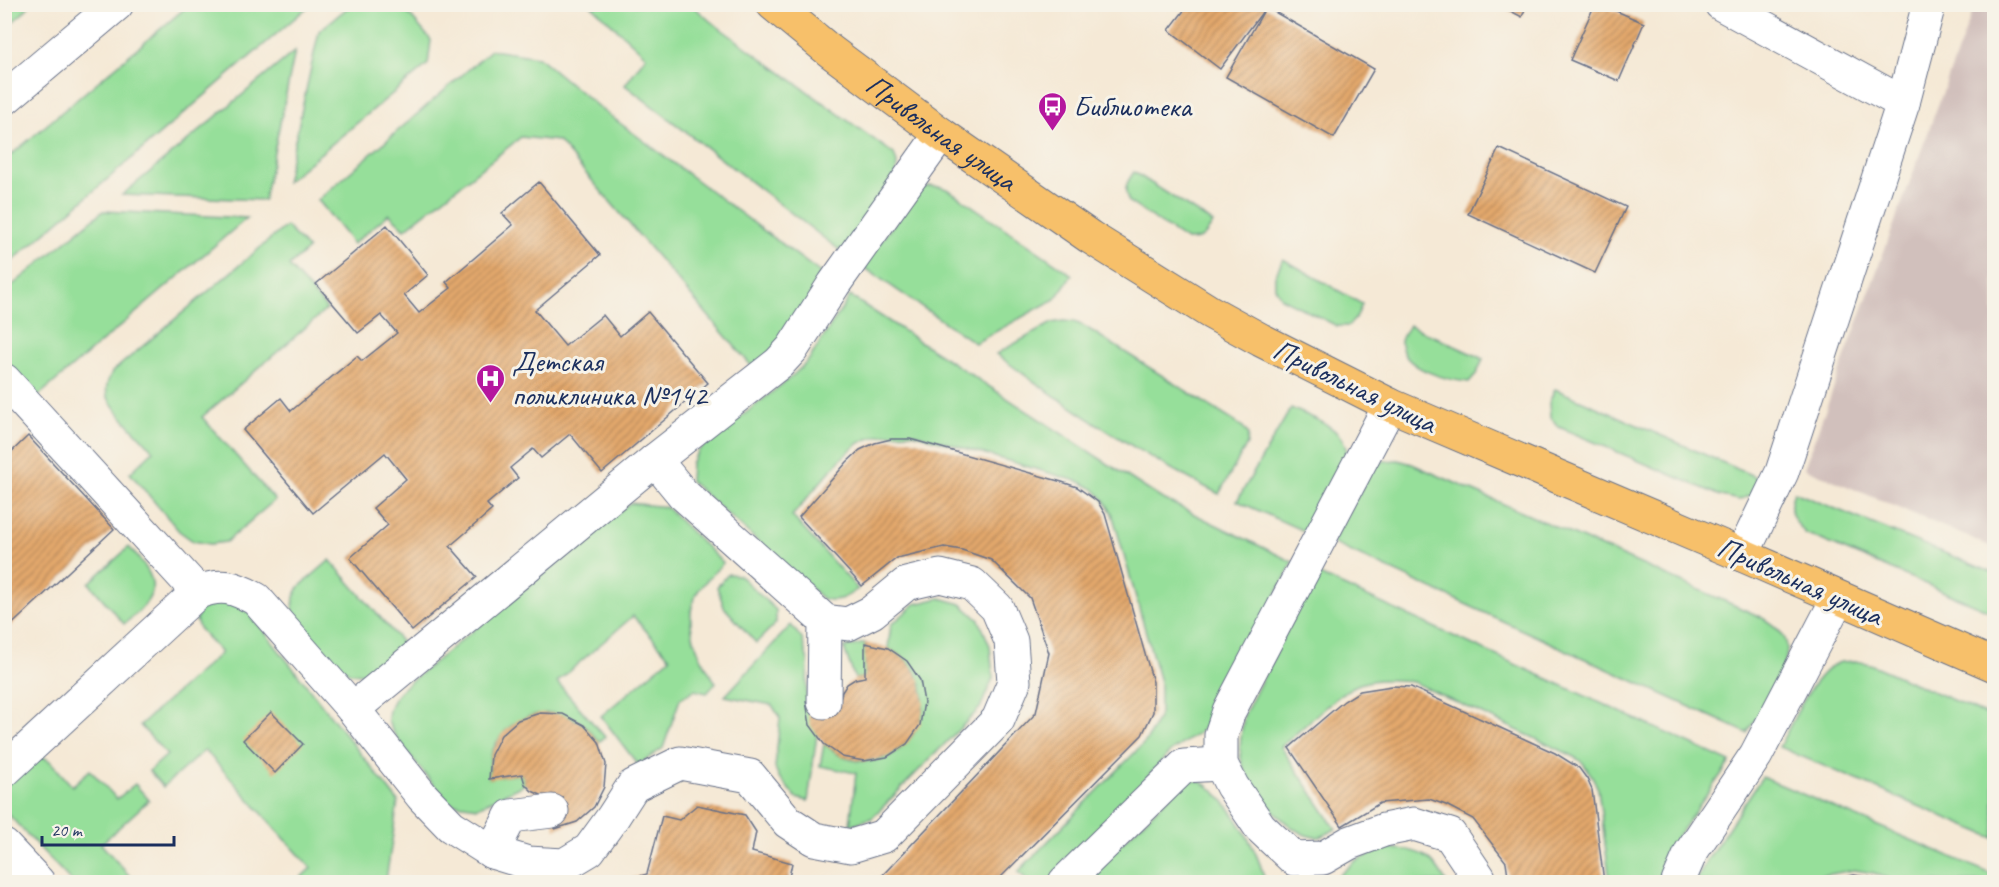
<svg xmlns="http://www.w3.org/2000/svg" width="1999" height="887" font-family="Caveat,sans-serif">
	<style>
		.industrial { fill: #d1c0bc }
		.green { fill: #96df9a; stroke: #58877c; stroke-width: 1.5 }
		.building { fill: url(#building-hatch) }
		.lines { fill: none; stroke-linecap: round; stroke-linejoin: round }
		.minor-casing { stroke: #677088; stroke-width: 35 }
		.major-casing { stroke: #677088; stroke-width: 35 }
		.minor { stroke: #fff; stroke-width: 33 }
		.major { stroke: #f7c06b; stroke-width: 33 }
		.labels { text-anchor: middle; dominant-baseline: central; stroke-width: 6; stroke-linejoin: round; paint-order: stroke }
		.poi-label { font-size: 30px; fill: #1b2f5e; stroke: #f7f3e8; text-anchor: start }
		.street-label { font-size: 30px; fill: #1b2f5e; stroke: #f7f3e8 }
	</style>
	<defs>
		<pattern id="building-hatch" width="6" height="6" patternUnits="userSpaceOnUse" patternTransform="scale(1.5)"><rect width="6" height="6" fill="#e3a86c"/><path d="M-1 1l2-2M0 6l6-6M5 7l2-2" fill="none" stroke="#b7895c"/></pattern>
	</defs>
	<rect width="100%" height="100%" fill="#f7f3e8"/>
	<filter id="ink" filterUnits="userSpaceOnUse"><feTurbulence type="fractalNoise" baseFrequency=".0167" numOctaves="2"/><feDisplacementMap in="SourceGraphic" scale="12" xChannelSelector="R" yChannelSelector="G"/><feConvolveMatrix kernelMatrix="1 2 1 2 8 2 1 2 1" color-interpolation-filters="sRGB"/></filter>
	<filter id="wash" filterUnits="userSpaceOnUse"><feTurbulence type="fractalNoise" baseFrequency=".008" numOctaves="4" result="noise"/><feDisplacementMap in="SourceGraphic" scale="24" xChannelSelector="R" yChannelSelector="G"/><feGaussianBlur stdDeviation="1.35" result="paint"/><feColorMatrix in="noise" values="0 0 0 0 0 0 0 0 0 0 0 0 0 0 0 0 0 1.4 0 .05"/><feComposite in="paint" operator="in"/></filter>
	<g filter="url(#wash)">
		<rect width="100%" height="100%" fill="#f5e9d6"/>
		<polygon class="industrial" points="1975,5 1994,5 1994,548 1804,468"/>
		<g class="green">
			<polygon points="5,4 30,4 30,5 22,14 5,28"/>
			<polygon points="190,4 310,5 5,267 5,160"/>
			<polygon points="351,5 401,5 431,40 428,64 286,182 319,31"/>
			<polygon points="591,5 692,5 710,21 894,154 897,163 896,174 842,252 625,85 646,56"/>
			<polygon points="491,50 538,57 601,109 826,277 785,343 754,369 558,141 521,137 405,229 389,214 353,244 318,200"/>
			<polygon points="295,51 264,200 122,195"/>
			<path d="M1134,172L1213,223C1205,236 1203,241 1186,240L1129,202C1123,189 1126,183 1134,172Z"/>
			<polygon points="930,186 941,187 949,190 1072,275 1055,299 975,343 862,266 920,189"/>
			<polygon points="103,211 247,218 37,397 5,361 4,292"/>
			<path d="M286,226L308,249L289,266L327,309L202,417L275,500L226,542L210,544L193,541L179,531L130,473L153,451C142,437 112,410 107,395C105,386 108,379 112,372Z"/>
			<polygon points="1283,259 1362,304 1356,318 1348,326 1337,326 1281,298 1275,287 1275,276"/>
			<path d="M850,296L1159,497L1293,562L1211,719L1199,733L1171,751L1052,882H1030L1018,872L1147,740L1160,714V682L1112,513L1104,500L1094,489L1080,482L913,433C895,433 874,434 858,444C839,457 809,497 792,516L858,589C845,598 839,602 823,599L690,481L691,463L699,450L790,378L808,361Z"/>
			<path d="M1063,321L1074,322L1084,326L1243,427L1248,434L1247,444L1219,494C1141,455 1066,406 996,354L1052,323Z"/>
			<path d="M1409,325L1483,359L1477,373L1469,382C1447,380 1401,369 1401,342C1401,337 1406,331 1409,325Z"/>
			<polygon points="1555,389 1758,478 1751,495 1739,500 1721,496 1559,427 1550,417 1549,403"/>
			<path d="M1291,408C1318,421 1346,426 1348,460L1308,533L1237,501Z"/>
			<path d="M1398,460L1412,464L1761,617C1770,623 1780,629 1785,639C1796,662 1759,713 1747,733L1332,543L1372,469L1383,461Z"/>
			<path d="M1794,492L1994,573V613L1805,533C1792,519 1787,511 1794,492Z"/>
			<path d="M630,503L666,507L723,563C715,572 705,581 698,591C680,621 699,658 716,683L707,693L694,690L680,699L663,748L638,765L601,716L670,658L633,616L557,682L605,737L599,742C594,736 589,729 583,724C550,701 503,716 491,755C489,762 490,771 489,778L522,774L525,784L478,807L449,803C437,787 388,734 388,719C388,705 396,695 405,686Z"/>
			<path d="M129,547C160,581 162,594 124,624L89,583Z"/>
			<polygon points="330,560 406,647 374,671 362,674 350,673 339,667 295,619 293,608 294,597 299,587"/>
			<path d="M1315,573L1730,762L1676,838L1665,863L1660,882H1610L1598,789L1592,776L1583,763L1571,755L1413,682C1395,679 1374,678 1357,685C1336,694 1300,731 1281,747L1336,829C1331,831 1324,836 1319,837C1292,840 1249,787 1242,763C1238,748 1242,731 1244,716Z"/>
			<polygon points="728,574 739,575 776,610 776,623 756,643 724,607 717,587"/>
			<path d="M940,598L961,604L979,620L990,646L993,678L980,708L872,818L850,825L856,773L820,766L824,744C830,748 836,754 843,757C901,780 950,707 907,661C902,656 894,652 888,648L891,625L915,604Z"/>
			<polygon points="216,601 234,603 248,611 398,801 386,880 383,882 296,882 311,868 205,750 163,787 149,771 167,755 140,725 221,653 199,628 196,620 200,610"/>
			<polygon points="791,625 802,639 808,661 806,701 817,734 808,801 796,798 779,777 775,768 780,718 772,705 725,696"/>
			<polygon points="865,643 865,677 855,679 844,648"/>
			<path d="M1855,661L1870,664L1994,718V838L1779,747C1792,724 1814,669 1841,662C1846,661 1851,662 1855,661Z"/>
			<polygon points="43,757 50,761 72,786 90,770 117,799 135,784 149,800 101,844 135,882 72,882 5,811 5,787 34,760"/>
			<polygon points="1762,777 1994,875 1994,882 1896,882 1874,873 1854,870 1819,876 1809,882 1696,882 1707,860"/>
			<path d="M1187,779C1192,780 1200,781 1205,784C1230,800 1260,854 1265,882H1082Z"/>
			<path d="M1385,848C1418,850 1430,852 1446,882H1311L1333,881L1355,861Z"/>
		</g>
		<g id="blocks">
			<g class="building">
				<polygon points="1189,4 1263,4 1266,7 1220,69 1169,30"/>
				<polygon points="1497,4 1527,4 1522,17"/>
				<polygon points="1595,4 1600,4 1644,23 1619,81 1570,60"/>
				<polygon points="1266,7 1374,69 1334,138 1226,77"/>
				<polygon points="1499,148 1626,207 1595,273 1468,214"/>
				<polygon points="539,182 600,255 535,310 565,346 603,315 620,336 648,312 708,383 602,473 570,434 541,458 533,449 510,468 518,478 487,504 492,510 450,546 477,577 412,631 350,558 388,525 373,508 406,479 385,453 313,513 243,430 281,398 291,411 357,356 362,361 397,333 381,315 358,333 316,284 338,266 387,225 428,275 404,295 419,313 451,288 446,282 513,225 502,213"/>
				<polygon points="28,436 114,529 5,631 5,458"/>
				<polygon points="891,439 910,439 1062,482 1077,487 1098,502 1105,514 1153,682 1153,712 1142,735 996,882 876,882 1036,713 1049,653 1030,598 991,560 962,550 944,547 897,558 862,586 799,517 847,462 860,450 875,443"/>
				<polygon points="865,643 888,648 907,661 920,680 924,702 920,725 907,744 887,757 864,761 842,757 824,744 810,725 806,701 839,702 842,692 847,684 855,679 865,677"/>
				<polygon points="1392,686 1411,687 1555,753 1579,768 1587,779 1592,790 1604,882 1509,882 1506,862 1473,819 1446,805 1429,799 1380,803 1342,826 1289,748 1344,701 1360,691"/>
				<polygon points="271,712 303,744 275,773 243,740"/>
				<polygon points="540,713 563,714 584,725 599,742 606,764 604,787 594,807 577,822 555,829 550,796 541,795 532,791 525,784 522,774 489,779 491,755 501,735 518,720"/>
				<polygon points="697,805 745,815 756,832 752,852 792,863 788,882 628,882 629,879 647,874 662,816 679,820"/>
				<polygon points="1854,875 1873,878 1882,882 1820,882"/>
			</g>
		</g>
	</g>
	<g filter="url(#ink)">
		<use href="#blocks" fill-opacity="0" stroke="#677088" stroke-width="1.5"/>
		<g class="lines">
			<defs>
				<g id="minor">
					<polyline points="1721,4 1903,103"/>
					<polyline points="4,99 117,4"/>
					<polyline points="4,380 198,592"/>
					<polyline points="1390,405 1229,711 1221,735 1221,764 1232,786 1260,827 1294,859 1323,858 1349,843 1384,830 1414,824 1450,835 1479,878 1480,882"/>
					<polyline points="1742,555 1782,472 1903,103 1929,4"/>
					<polyline points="824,702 825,621"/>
					<polyline points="353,709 422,796 451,826 492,852 528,863 564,865 589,850 613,817 633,786 680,763 750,776 788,822 814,839 851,846 884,836 998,720 1014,682 1011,641 997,608 972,584 940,576 906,584 872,612 848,624 825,621 683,494 655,460"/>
					<path d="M4,771L198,592C222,583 234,587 256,599L353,709L655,460L779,363L792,349L834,284L941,134"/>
					<polyline points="4,846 38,882"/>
					<polyline points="492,852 511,816 552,811"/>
					<polyline points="1065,882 1184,766 1221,764"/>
					<polyline points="1678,882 1691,852 1756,755 1838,598"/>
				</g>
				<g id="major">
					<path id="s1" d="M773,4L830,51L941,134L1090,237L1210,312L1261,340L1390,405L1742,555L1994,665"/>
				</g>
			</defs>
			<use href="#minor" class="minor-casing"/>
			<use href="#major" class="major-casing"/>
			<use href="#minor" class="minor"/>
			<use href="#major" class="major"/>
		</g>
	</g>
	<defs>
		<symbol id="bus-pin" viewBox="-11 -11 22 30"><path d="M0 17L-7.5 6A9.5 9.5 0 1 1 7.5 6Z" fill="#b5179e" stroke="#f7f3e8"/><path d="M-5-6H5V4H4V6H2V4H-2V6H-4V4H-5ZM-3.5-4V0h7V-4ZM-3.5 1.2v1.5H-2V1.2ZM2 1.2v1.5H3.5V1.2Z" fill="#fff"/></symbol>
		<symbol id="hospital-pin" viewBox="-11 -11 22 30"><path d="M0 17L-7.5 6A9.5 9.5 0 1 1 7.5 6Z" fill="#b5179e" stroke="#f7f3e8"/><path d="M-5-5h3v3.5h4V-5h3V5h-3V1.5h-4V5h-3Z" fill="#fff"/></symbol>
	</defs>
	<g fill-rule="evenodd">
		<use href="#bus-pin" x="1036" y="90" width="33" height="45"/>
		<use href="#hospital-pin" x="474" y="362" width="33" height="45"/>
	</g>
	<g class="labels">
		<g class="poi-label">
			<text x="1073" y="106">Библиотека</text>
			<text x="512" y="361">Детская<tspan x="512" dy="34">поликлиника №142</tspan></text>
		</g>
		<g class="street-label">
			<text stroke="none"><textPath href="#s1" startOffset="212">Привольная улица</textPath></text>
			<text transform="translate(1355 386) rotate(26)">Привольная улица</text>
			<text transform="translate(1800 581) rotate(24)">Привольная улица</text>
		</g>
	</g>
	<rect width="1999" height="887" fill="none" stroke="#f7f3e8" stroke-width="24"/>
	<path d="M42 836v9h132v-9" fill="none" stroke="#1b2f5e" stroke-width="3"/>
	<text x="51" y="836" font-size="18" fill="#1b2f5e" stroke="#f7f3e8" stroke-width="4.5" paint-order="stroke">20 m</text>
</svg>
